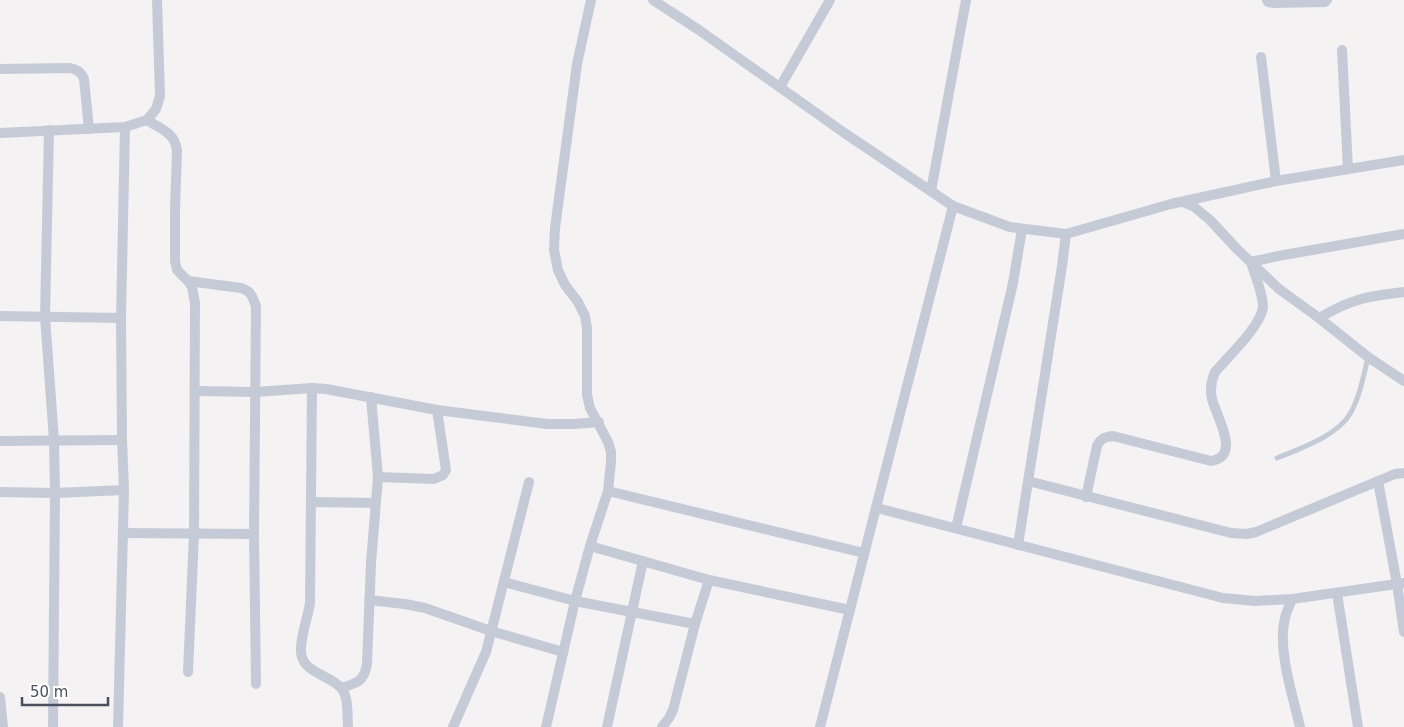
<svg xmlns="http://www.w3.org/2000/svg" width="1404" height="727" font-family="'DejaVu Sans',sans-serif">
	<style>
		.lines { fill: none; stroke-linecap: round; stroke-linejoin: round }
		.lane { stroke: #c5cbd6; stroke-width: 5 }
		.street { stroke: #c5cbd6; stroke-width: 10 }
	</style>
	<rect width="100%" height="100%" fill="#f4f2f2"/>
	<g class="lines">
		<path class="lane" d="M1277,458C1299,449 1337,436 1350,414C1360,397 1363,377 1368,358"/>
		<g class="street">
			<polyline points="653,0 699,30 843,132 953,206"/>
			<polyline points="1267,0 1268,2 1274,3 1325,2 1327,0"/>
			<polyline points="1342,50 1348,169"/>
			<polyline points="1261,57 1276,181"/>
			<path d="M0,69L70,68C78,70 81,72 84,79L89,129"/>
			<polyline points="780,87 830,0"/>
			<path d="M147,120C161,129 174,132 177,150L175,210V261L177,270L188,281L192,287L195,303L194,534L188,672"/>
			<polyline points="49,130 45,317 54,440 55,493 53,727"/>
			<polyline points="0,133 125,127 147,120 156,109 160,96 157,0"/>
			<polyline points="931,191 966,0"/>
			<polyline points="1183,202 1193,206 1210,220 1237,249 1279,289 1319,318 1368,357 1404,381"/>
			<path d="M188,281L241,288C252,292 252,296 256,306L254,534L256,684"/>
			<polyline points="0,316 121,318"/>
			<path d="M1319,318C1331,311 1344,304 1358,300C1373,295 1389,294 1404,292"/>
			<path d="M312,388L310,603C308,618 300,636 301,652C302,673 331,675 342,689C349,699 347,715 348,727"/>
			<polyline points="195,391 255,392 312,388 326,389 437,410 547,424 574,424 599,422"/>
			<polyline points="0,441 122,440"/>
			<polyline points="378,477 434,479 443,475 446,470 437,410"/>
			<polyline points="1028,481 1231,533 1247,534 1256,532 1395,474 1404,473"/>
			<polyline points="1378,481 1397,584 1404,632"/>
			<polyline points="608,491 864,553"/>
			<polyline points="0,492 55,493 124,490"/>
			<path d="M1086,497L1097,446C1101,438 1105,437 1113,436L1211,461C1242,456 1216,416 1212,399C1210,390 1211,381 1215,372C1227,358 1261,326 1263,307C1263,293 1255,276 1251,262L1278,256L1404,234"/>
			<polyline points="312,502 375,503"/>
			<polyline points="877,508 1223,598 1255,601 1292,599 1404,583"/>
			<polyline points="956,528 1013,283 1022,229"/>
			<polyline points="124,533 254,534"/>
			<polyline points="1018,545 1062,266 1066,234"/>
			<polyline points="590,546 709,580 850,610"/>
			<polyline points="504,582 575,601 695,624"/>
			<polyline points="1337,593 1358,727"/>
			<path d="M1292,599C1290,605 1286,612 1285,618C1277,649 1293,696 1300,727"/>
			<polyline points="369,600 405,604 425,608 491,631 563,652"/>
			<path d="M341,688C357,683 364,682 367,664L371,563L378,477L371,397"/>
			<polyline points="0,697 3,727"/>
			<polyline points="118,727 124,490 122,440 121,318 125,127"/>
			<polyline points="453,727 486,652 529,482"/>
			<polyline points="546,727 575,601 590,546 608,491 611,462 611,452 608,442 590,408 587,395 587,328 585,316 578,302 565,285 558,270 554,250 555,228 577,64 591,0"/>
			<polyline points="607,727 643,561"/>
			<polyline points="662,727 669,718 673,710 695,624 709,580"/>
			<polyline points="820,727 953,206 1010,227 1066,234 1171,204 1276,181 1404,160"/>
		</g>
	</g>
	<path d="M22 697v8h86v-8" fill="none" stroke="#495060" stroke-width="2.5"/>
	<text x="30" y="697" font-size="15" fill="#495060" stroke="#ffffff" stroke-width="4" paint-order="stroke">50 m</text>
</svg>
